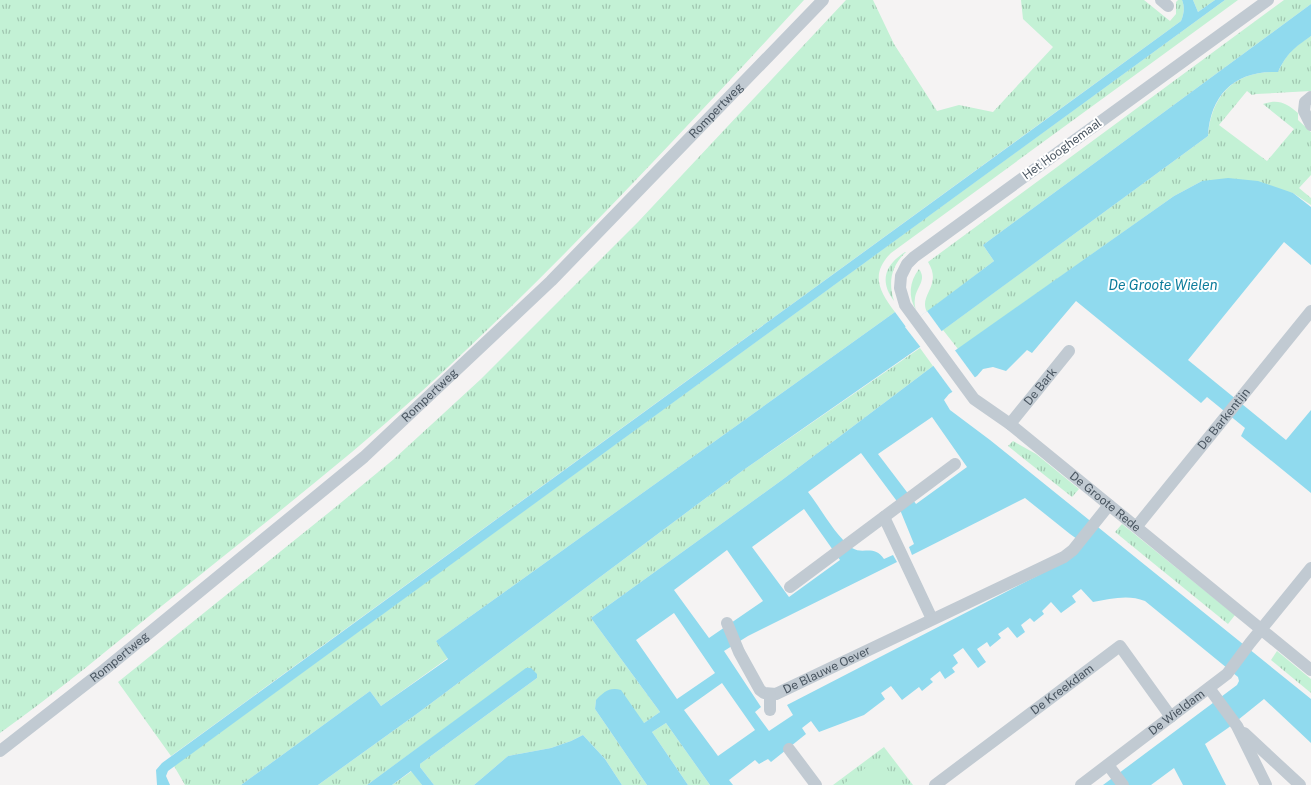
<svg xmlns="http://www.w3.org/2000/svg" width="1311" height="785" font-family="'Public Sans',sans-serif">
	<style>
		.grass { fill: url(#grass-tufts) }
		.garden { fill: #c3f1d5 }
		.water { fill: #90daee; fill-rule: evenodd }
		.pier { fill: #f5f3f3 }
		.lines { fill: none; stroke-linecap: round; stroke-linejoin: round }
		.street { stroke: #c1cad2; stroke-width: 12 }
		.labels { text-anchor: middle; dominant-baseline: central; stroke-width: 4; stroke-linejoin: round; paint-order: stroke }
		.street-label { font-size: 12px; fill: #4a5661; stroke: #fff }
		.water-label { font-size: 14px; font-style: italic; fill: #0c7c9b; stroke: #fff }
	</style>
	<defs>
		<pattern id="grass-tufts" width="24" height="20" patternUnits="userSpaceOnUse" patternTransform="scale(1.25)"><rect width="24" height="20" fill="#c3f1d5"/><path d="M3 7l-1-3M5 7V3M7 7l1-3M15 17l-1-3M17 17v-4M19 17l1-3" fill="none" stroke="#a0c6b0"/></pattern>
	</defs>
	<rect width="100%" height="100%" fill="#f5f3f3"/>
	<g class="grass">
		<path d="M0,0H804C680,134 556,269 421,392C340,465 253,532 168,601C113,645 58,692 0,733Z"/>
		<path d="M846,0H873L894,44L937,111L959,105L993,112L1053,47L1023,19L1021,0H1144L1170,21L1176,14V2L1178,0H1182C1185,7 1184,14 1181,21L171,756L118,682L332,510L394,459L481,379L638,222Z"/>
		<polygon points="1193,0 1215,0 1198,12"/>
		<path d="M1225,0H1238L891,253C870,274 879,291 895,312L436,641L448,658L381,706L370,691L241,785H185L174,766Z"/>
		<path d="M1284,0H1311V4L983,245L994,261L927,312C918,295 943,286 928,262Z"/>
		<path d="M1311,36V91L1256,94L1252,95L1247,91L1219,125L1267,161L1294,129L1263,104C1279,99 1286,103 1298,113V120L1311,132V175L1299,188L1311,198V205L1293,193L1202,181L1174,196L958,349L943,330L1208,136C1211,94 1236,70 1278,72C1287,53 1294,47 1311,36Z"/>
		<path d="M905,252H906C891,266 888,282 894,301C879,281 885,265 905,252Z"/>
		<path d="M919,269C927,280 917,286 915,298C914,302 915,307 916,310C908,297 909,282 919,269Z"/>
		<polygon points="920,348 933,366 782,480 591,618 660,712 644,723 596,700 595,709 647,785 622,785 605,759 583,735 571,741 551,748 508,756 474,785 434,785 420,767 420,764 537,678 531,668 526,669 367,785 318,785 418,713 742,471"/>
		<polygon points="1013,441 1036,454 1079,489 1072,497 1008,446"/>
		<polygon points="1122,524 1235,615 1228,624 1115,532"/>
		<polygon points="1277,651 1311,679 1311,693 1271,660"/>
		<polygon points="666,723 710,785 688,785 652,732"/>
		<polygon points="884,747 913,785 833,785"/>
		<polygon points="412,771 422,785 392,785"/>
	</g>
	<polygon class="garden" points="879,758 899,785 842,785"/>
	<g class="water">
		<path d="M1182,0H1193L1198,12L1215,0H1225L168,771L166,776L170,785H157L156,770L162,763L1181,21C1184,14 1185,7 1182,0Z"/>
		<path d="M1311,4V36C1294,48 1287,53 1278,72C1236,70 1210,94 1208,136L920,347L742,471L418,713L318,785H241L370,691L381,706L448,659L436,641L895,312L906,327L994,261L983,245Z"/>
		<path d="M1228,178L1258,181L1293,193L1311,207V265L1284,242L1188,360L1286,440L1311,410V493L1241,436L1245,428L1207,397L1201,403L1076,301L1032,353L1027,350L1006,371L993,367L983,369L977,376L949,394L944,400L950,410L990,440L1311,699V743L1264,699L1228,728L1205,744L1226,785H1183L1174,768L1151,785H1103L1237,685L1239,681L1238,677L1145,601C1128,594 1110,599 1093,602L1081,589L1072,596L1076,602L1061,613L1051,602L1042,611L1044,614L1034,622L1030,618L1021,625L1025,632L1017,638L1008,627L998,634L1001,638L990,647L987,642L977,649L986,662L978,668L963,648L953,655L958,663L952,668L955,672L945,679L940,671L930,679L933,682L922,691L919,687L902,700L891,686L881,693L885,699L864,715L819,732L811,721L802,728L806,734L771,762L768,759L759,764L755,760L729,780L733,785H710L666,723L652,732L688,785H647L595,709L596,700C604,692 609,687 621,690L644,723L660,712L591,618L782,480L933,366L1174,196L1202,181ZM932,417L967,467L916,504L878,454ZM861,453L896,500L914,544L909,547L912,555L1025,498L1070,534L1084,544L1070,559L787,705L793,715L769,731L755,712L761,707L724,651L748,636L897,562L893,555L884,559C874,544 863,555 852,548C834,534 822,510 808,492ZM804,509L840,560L789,597L752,547ZM727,550L763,601L709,638L674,590ZM674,613L715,673L677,699L636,640ZM722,683L755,730L718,756L684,710Z"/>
		<polygon points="526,668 531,668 537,674 537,678 420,764 420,767 434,785 422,785 411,771 392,785 367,785"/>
		<polygon points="583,735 605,759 622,785 474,785 508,756 551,748 571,741"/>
	</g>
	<g class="pier">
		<polygon points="927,311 943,333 922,349 905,327"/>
		<polygon points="954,349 976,379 954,394 932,364"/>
	</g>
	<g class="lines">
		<g class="street">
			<polyline points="1161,0 1168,6"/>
			<path id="s1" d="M1268,0L914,257L907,264L901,276L900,288L905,305L974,399L1010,424L1311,670"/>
			<polyline points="1311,97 1305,102 1304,111 1311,125"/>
			<path id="s2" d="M1010,424L1069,351"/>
			<polyline points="884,517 932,619"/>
			<path id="s3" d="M1137,526L1311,311"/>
			<polyline points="790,587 955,464"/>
			<path id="s4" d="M727,623L739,652L760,690L764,693L776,694L1064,557L1073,550L1109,505"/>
			<polyline points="1209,688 1237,726 1266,785"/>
			<polyline points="770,695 770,710"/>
			<polyline points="1244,733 1300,785"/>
			<polyline points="789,749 816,785"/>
			<path id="s5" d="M0,751L104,670L364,457L551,281L823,0"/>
			<polyline points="1108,765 1123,785"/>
			<path id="s6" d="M935,785L1120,646L1171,717"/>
			<path id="s7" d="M1081,785L1227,674L1250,643L1311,568"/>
		</g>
	</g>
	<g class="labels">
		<g class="street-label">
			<text stroke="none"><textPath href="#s5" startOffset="962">Rompertweg</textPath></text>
			<text transform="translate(1062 149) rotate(-36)">Het Hooghemaal</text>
			<text stroke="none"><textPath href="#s2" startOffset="48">De Bark</textPath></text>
			<text stroke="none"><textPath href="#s5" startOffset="558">Rompertweg</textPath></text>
			<text stroke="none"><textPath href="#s3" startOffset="138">De Barkentijn</textPath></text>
			<text stroke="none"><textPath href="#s1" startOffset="774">De Groote Rede</textPath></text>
			<text stroke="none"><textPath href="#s5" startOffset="152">Rompertweg</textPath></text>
			<text stroke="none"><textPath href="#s4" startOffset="148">De Blauwe Oever</textPath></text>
			<text stroke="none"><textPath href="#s6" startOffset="159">De Kreekdam</textPath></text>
			<text stroke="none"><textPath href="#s7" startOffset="120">De Wieldam</textPath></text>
		</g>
		<g class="water-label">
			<text x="1163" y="285">De Groote Wielen</text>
		</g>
	</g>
</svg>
